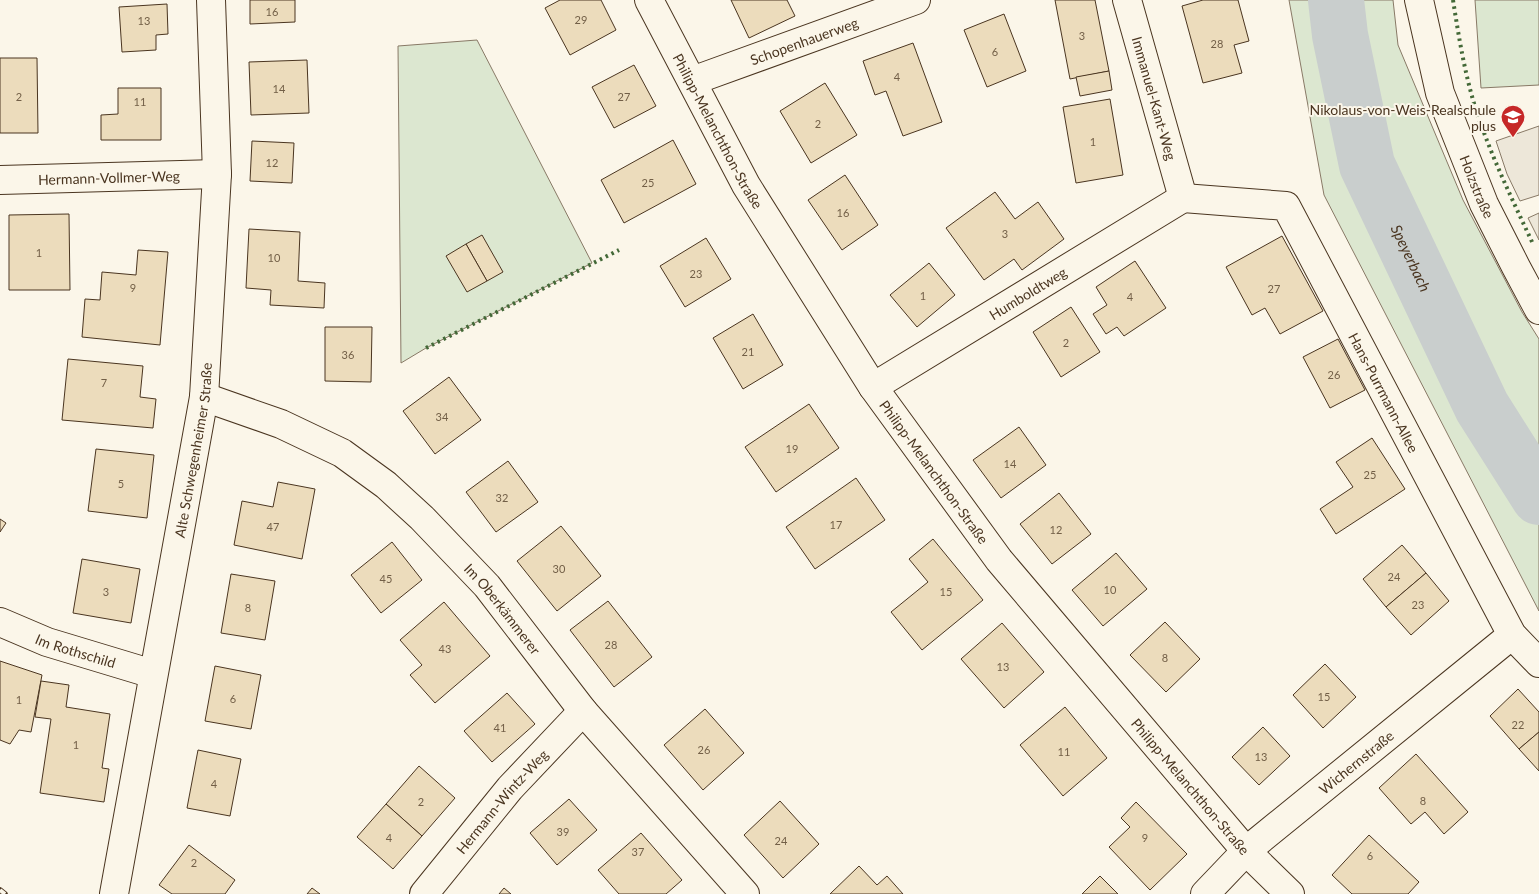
<svg xmlns="http://www.w3.org/2000/svg" width="1539" height="894" font-family="Lato,sans-serif">
	<style>
		.green { fill: #dce7d0; stroke: #887966 }
		.parking { fill: #ede7d9; stroke: #887966 }
		.lines { fill: none; stroke-linecap: round; stroke-linejoin: round }
		.river { stroke: #c9cecd; stroke-width: 56 }
		.building { fill: #ecdcbc; stroke: #4a3520 }
		.minor-casing { stroke: #4a3520; stroke-width: 30 }
		.minor { stroke: #fbf6e9; stroke-width: 28 }
		.rail-casing { stroke: #4a3520; stroke-width: 5.5 }
		.rail { stroke: #fbf6e9; stroke-width: 4; stroke-dasharray: 11; stroke-linecap: butt }
		.hedge { stroke: #436837; stroke-width: 4; stroke-dasharray: 2.5 4; stroke-linecap: butt }
		.labels { text-anchor: middle; dominant-baseline: central; stroke-width: 4; stroke-linejoin: round; paint-order: stroke }
		.number-label { font-size: 11px; fill: #725f47 }
		.street-label { font-size: 14px; fill: #4a3520; stroke: #fbf6e9 }
		.poi-label { font-size: 14px; fill: #4a3520; stroke: #fbf6e9; text-anchor: end }
		.water-label { font-size: 15px; font-style: italic; fill: #4a3520; stroke: #fbf6e9 }
	</style>
	<rect width="100%" height="100%" fill="#fbf6e9"/>
	<g class="green">
		<polygon points="1289,0 1393,0 1398,45 1463,200 1522,312 1539,339 1539,611 1324,195"/>
		<polygon points="1475,0 1539,0 1539,85 1481,88"/>
		<polygon points="477,40 592,263 426,348 401,363 398,46"/>
	</g>
	<g class="parking">
		<polygon points="1539,126 1539,195 1520,201 1507,174 1496,141"/>
		<polygon points="1539,213 1539,240 1528,218"/>
	</g>
	<g class="lines">
		<path class="river" id="s1" d="M1336,0L1340,35L1367,165L1482,407L1539,497"/>
	</g>
	<g class="building">
		<polygon points="250,0 295,0 295,22 250,24"/>
		<polygon points="560,0 601,0 616,30 570,55 545,8"/>
		<polygon points="731,0 787,0 795,16 749,38"/>
		<polygon points="1055,0 1095,0 1109,71 1070,79"/>
		<polygon points="1203,0 1238,0 1249,41 1234,45 1242,73 1203,83 1182,6"/>
		<polygon points="167,4 168,34 156,35 156,50 122,52 119,7"/>
		<polygon points="1004,14 1026,71 987,87 964,30"/>
		<polygon points="913,43 942,122 903,136 886,91 875,95 863,61"/>
		<polygon points="0,58 37,58 38,133 0,133"/>
		<polygon points="307,60 309,113 251,115 249,62"/>
		<polygon points="634,65 656,106 614,128 592,87"/>
		<polygon points="1109,71 1112,90 1080,96 1076,77"/>
		<polygon points="825,83 857,135 811,163 780,111"/>
		<polygon points="118,88 161,88 161,140 101,140 101,115 118,114"/>
		<polygon points="1110,99 1123,175 1076,183 1063,107"/>
		<polygon points="673,140 696,184 624,223 601,180"/>
		<polygon points="252,141 294,143 292,183 250,181"/>
		<polygon points="845,175 878,225 842,250 808,200"/>
		<polygon points="995,192 1015,219 1038,202 1064,239 1022,270 1014,259 984,280 946,228"/>
		<polygon points="69,214 70,290 9,290 9,215"/>
		<polygon points="249,229 300,232 298,281 325,283 324,308 270,305 271,290 246,288"/>
		<polygon points="482,235 503,272 487,281 466,244"/>
		<polygon points="1282,236 1323,311 1280,334 1265,308 1252,315 1226,267"/>
		<polygon points="706,238 731,279 685,307 660,266"/>
		<polygon points="466,244 487,281 467,292 446,256"/>
		<polygon points="138,250 168,252 160,345 82,337 85,299 100,300 102,272 136,275"/>
		<polygon points="1135,261 1166,308 1124,336 1117,327 1106,334 1093,314 1107,305 1096,287"/>
		<polygon points="929,263 955,295 917,327 890,295"/>
		<polygon points="1071,307 1100,352 1061,377 1033,332"/>
		<polygon points="753,314 783,365 743,389 713,338"/>
		<polygon points="325,327 372,327 371,382 325,381"/>
		<polygon points="1338,339 1365,390 1330,408 1303,357"/>
		<polygon points="68,359 143,366 140,397 156,399 153,428 62,420"/>
		<polygon points="449,377 481,420 435,454 403,411"/>
		<polygon points="809,404 839,448 776,492 745,447"/>
		<polygon points="1019,427 1046,465 1001,498 973,460"/>
		<polygon points="1372,438 1405,489 1336,534 1320,509 1353,487 1336,462"/>
		<polygon points="96,449 154,455 147,518 88,511"/>
		<polygon points="508,461 538,502 496,532 466,492"/>
		<polygon points="856,478 885,520 815,569 786,527"/>
		<polygon points="278,482 315,489 302,559 234,545 242,501 273,507"/>
		<polygon points="1059,493 1091,534 1052,564 1020,524"/>
		<polygon points="0,519 6,523 0,532"/>
		<polygon points="561,526 601,576 557,611 517,561"/>
		<polygon points="933,539 983,600 922,650 891,612 928,582 909,559"/>
		<polygon points="392,542 422,580 381,613 351,575"/>
		<polygon points="1402,545 1426,573 1386,607 1363,579"/>
		<polygon points="1116,553 1147,589 1103,626 1072,590"/>
		<polygon points="82,559 140,569 131,623 73,613"/>
		<polygon points="1426,573 1449,601 1411,635 1386,607"/>
		<polygon points="231,574 275,581 265,640 221,633"/>
		<polygon points="608,601 652,657 614,687 570,630"/>
		<polygon points="444,602 490,656 435,703 410,675 422,665 400,640"/>
		<polygon points="1165,622 1200,659 1166,692 1130,655"/>
		<polygon points="1002,623 1044,672 1004,708 961,659"/>
		<polygon points="0,661 42,675 31,732 19,730 10,744 0,740"/>
		<polygon points="1325,664 1356,697 1323,728 1293,695"/>
		<polygon points="215,666 261,675 251,729 205,721"/>
		<polygon points="41,681 69,685 66,707 110,714 102,768 109,769 104,802 40,793 51,719 35,717"/>
		<polygon points="1518,689 1539,712 1539,732 1519,749 1490,716"/>
		<polygon points="507,693 535,724 492,762 464,731"/>
		<polygon points="1065,707 1107,758 1063,796 1020,745"/>
		<polygon points="705,709 744,753 703,790 664,745"/>
		<polygon points="1263,727 1290,756 1259,785 1232,757"/>
		<polygon points="1539,732 1539,771 1519,749"/>
		<polygon points="198,750 241,759 230,816 187,808"/>
		<polygon points="1416,754 1468,812 1444,834 1425,812 1411,824 1379,788"/>
		<polygon points="419,766 455,798 422,836 386,804"/>
		<polygon points="569,799 597,830 557,865 530,833"/>
		<polygon points="780,801 819,844 783,878 744,835"/>
		<polygon points="1136,802 1187,854 1150,890 1109,847 1130,827 1121,818"/>
		<polygon points="386,804 422,836 393,869 357,837"/>
		<polygon points="641,833 682,880 666,894 619,894 598,870"/>
		<polygon points="1369,835 1419,882 1408,894 1352,894 1332,875"/>
		<polygon points="189,845 235,880 225,894 172,894 159,885"/>
		<polygon points="859,866 877,885 887,876 903,894 830,894"/>
		<polygon points="1100,876 1118,894 1082,894"/>
		<polygon points="312,888 320,894 307,894"/>
		<polygon points="504,888 511,894 499,894"/>
	</g>
	<g class="lines">
		<defs>
			<g id="minor">
				<path id="s2" d="M649,0L746,185L873,387L999,560L1246,851L1290,894"/>
				<path id="s3" d="M1127,0L1183,198"/>
				<path id="s4" d="M1419,0L1440,93L1484,204L1516,267L1539,310"/>
				<path id="s5" d="M692,81L916,0"/>
				<path id="s6" d="M0,180L217,174"/>
				<path id="s7" d="M1183,198L1286,206L1512,635L1539,663"/>
				<path id="s8" d="M873,387L1183,198"/>
				<path id="s9" d="M204,397L281,424L342,453L386,485L422,518L487,586L583,711L745,894"/>
				<path id="s10" d="M0,622L47,642L153,674"/>
				<path id="s11" d="M114,894L204,397L217,174L211,0"/>
				<path id="s12" d="M424,894L510,788L583,711"/>
				<path id="s13" d="M1205,894L1246,851L1512,635"/>
			</g>
		</defs>
		<use href="#minor" class="minor-casing"/>
		<use href="#minor" class="minor"/>
		<defs>
			<polyline id="rail" points="0,890 5,894"/>
		</defs>
		<use href="#rail" class="rail-casing"/>
		<use href="#rail" class="rail"/>
		<g class="hedge">
			<path d="M1453,0C1459,38 1465,76 1477,113C1492,158 1513,201 1533,244"/>
			<polyline points="426,348 619,250"/>
		</g>
	</g>
	<defs>
		<symbol id="school-pin" viewBox="-11 -11 22 30"><path d="M0 17L-7.5 6A9.5 9.5 0 1 1 7.5 6Z" fill="#c62828" stroke="#fbf6e9"/><path d="M0-5L7-2L0 1L-7-2ZM-4 1L0 2.5L4 1V4Q0 6-4 4Z" fill="#fff"/></symbol>
	</defs>
	<g fill-rule="evenodd">
		<use href="#school-pin" x="1499" y="103" width="28" height="38"/>
	</g>
	<g class="labels">
		<g class="number-label">
			<text x="272" y="11">16</text>
			<text x="581" y="19">29</text>
			<text x="144" y="20">13</text>
			<text x="1082" y="35">3</text>
			<text x="1217" y="43">28</text>
			<text x="995" y="51">6</text>
			<text x="897" y="76">4</text>
			<text x="279" y="88">14</text>
			<text x="19" y="96">2</text>
			<text x="624" y="96">27</text>
			<text x="140" y="101">11</text>
			<text x="818" y="123">2</text>
			<text x="1093" y="141">1</text>
			<text x="272" y="162">12</text>
			<text x="648" y="182">25</text>
			<text x="843" y="212">16</text>
			<text x="1005" y="233">3</text>
			<text x="39" y="252">1</text>
			<text x="274" y="257">10</text>
			<text x="696" y="273">23</text>
			<text x="133" y="287">9</text>
			<text x="1274" y="288">27</text>
			<text x="923" y="295">1</text>
			<text x="1130" y="296">4</text>
			<text x="1066" y="342">2</text>
			<text x="748" y="351">21</text>
			<text x="348" y="354">36</text>
			<text x="1334" y="374">26</text>
			<text x="104" y="382">7</text>
			<text x="442" y="416">34</text>
			<text x="792" y="448">19</text>
			<text x="1010" y="463">14</text>
			<text x="1370" y="474">25</text>
			<text x="121" y="483">5</text>
			<text x="502" y="497">32</text>
			<text x="836" y="524">17</text>
			<text x="273" y="526">47</text>
			<text x="1056" y="529">12</text>
			<text x="559" y="568">30</text>
			<text x="1394" y="576">24</text>
			<text x="386" y="578">45</text>
			<text x="1110" y="589">10</text>
			<text x="106" y="591">3</text>
			<text x="946" y="591">15</text>
			<text x="1418" y="604">23</text>
			<text x="248" y="607">8</text>
			<text x="611" y="644">28</text>
			<text x="445" y="648">43</text>
			<text x="1165" y="657">8</text>
			<text x="1003" y="666">13</text>
			<text x="1324" y="696">15</text>
			<text x="233" y="698">6</text>
			<text x="19" y="699">1</text>
			<text x="1518" y="724">22</text>
			<text x="500" y="727">41</text>
			<text x="76" y="744">1</text>
			<text x="704" y="749">26</text>
			<text x="1064" y="751">11</text>
			<text x="1261" y="756">13</text>
			<text x="214" y="783">4</text>
			<text x="1423" y="800">8</text>
			<text x="421" y="801">2</text>
			<text x="563" y="831">39</text>
			<text x="389" y="837">4</text>
			<text x="1145" y="837">9</text>
			<text x="781" y="840">24</text>
			<text x="638" y="851">37</text>
			<text x="1370" y="855">6</text>
			<text x="194" y="862">2</text>
		</g>
		<g class="street-label">
			<text stroke="none"><textPath href="#s5" startOffset="119">Schopenhauerweg</textPath></text>
			<text stroke="none"><textPath href="#s3" startOffset="102">Immanuel-Kant-Weg</textPath></text>
			<text stroke="none"><textPath href="#s2" startOffset="148">Philipp-Melanchthon-Straße</textPath></text>
			<text stroke="none"><textPath href="#s6" startOffset="109">Hermann-Vollmer-Weg</textPath></text>
			<text stroke="none"><textPath href="#s4" startOffset="196">Holzstraße</textPath></text>
			<text stroke="none"><textPath href="#s8" startOffset="181">Humboldtweg</textPath></text>
			<text stroke="none"><textPath href="#s7" startOffset="314">Hans-Purrmann-Allee</textPath></text>
			<text stroke="none"><textPath href="#s11" startOffset="451">Alte Schwegenheimer Straße</textPath></text>
			<text stroke="none"><textPath href="#s2" startOffset="552">Philipp-Melanchthon-Straße</textPath></text>
			<text stroke="none"><textPath href="#s9" startOffset="374">Im Oberkämmerer</textPath></text>
			<text stroke="none"><textPath href="#s10" startOffset="81">Im Rothschild</textPath></text>
			<text stroke="none"><textPath href="#s13" startOffset="201">Wichernstraße</textPath></text>
			<text stroke="none"><textPath href="#s2" startOffset="958">Philipp-Melanchthon-Straße</textPath></text>
			<text stroke="none"><textPath href="#s12" startOffset="121">Hermann-Wintz-Weg</textPath></text>
		</g>
		<g class="poi-label">
			<text x="1496" y="109">Nikolaus-von-Weis-Realschule<tspan x="1496" dy="16">plus</tspan></text>
		</g>
		<g class="water-label">
			<text stroke="none"><textPath href="#s1" startOffset="271">Speyerbach</textPath></text>
		</g>
	</g>
</svg>
